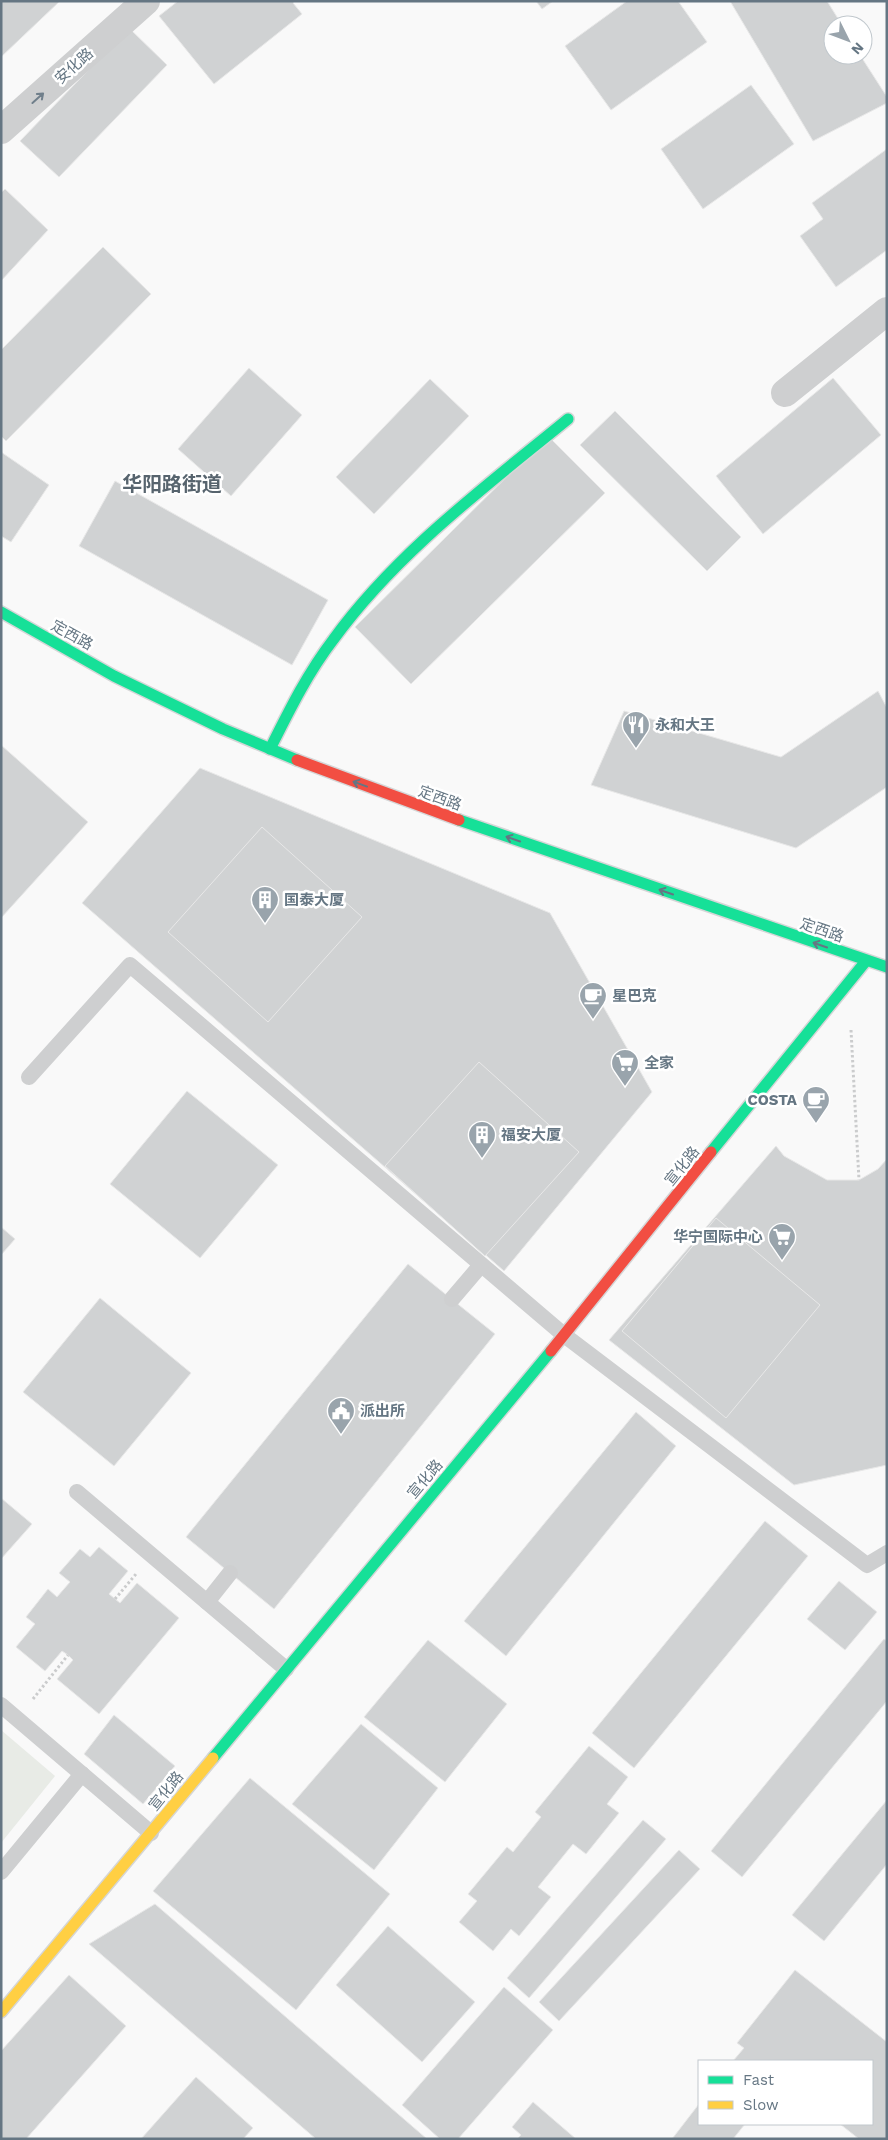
<svg xmlns="http://www.w3.org/2000/svg" width="888" height="2140" font-family="'Work Sans','Noto Sans SC',sans-serif">
	<style>
		.green { fill: #e8ebe6 }
		.building { fill: #d0d2d3; stroke: #e8e8e8 }
		.lines { fill: none; stroke-linecap: round; stroke-linejoin: round }
		.fast-casing { stroke: #d5d6d7; stroke-width: 14 }
		.slow-casing { stroke: #d5d6d7; stroke-width: 14 }
		.jam-casing { stroke: #d5d6d7; stroke-width: 14 }
		.path { stroke: #cbcccd; stroke-width: 3; stroke-dasharray: 2.5 2.5; stroke-linecap: butt }
		.lane { stroke: #cecfd0; stroke-width: 16 }
		.street { stroke: #cecfd0; stroke-width: 28 }
		.fast { stroke: #16e098; stroke-width: 11 }
		.slow { stroke: #ffcf43; stroke-width: 11 }
		.jam { stroke: #f24e42; stroke-width: 11 }
		.oneway { stroke: #707f8b }
		.oneway2 { stroke: #657683 }
		.labels { text-anchor: middle; dominant-baseline: central; stroke-width: 5; stroke-linejoin: round; paint-order: stroke }
		.street-label { font-size: 15px; fill: #657683; stroke: #fff }
		.poi-label { font-size: 15px; font-weight: bold; fill: #657683; stroke: #fff; text-anchor: start }
		.district-label { font-size: 20px; font-weight: bold; fill: #57646e; stroke: #fff }
	</style>
	<rect width="100%" height="100%" fill="#f9f9f9"/>
	<polygon class="green" points="1,1730 55,1776 1,1843"/>
	<g class="building">
		<polygon points="1,1 60,1 1,57"/>
		<polygon points="178,1 295,1 293,3 302,14 214,84 159,16"/>
		<polygon points="536,1 553,1 542,9"/>
		<polygon points="627,1 678,1 707,42 611,110 565,46"/>
		<polygon points="730,1 827,1 842,25 833,25 833,55 860,55 887,97 887,103 813,141"/>
		<polygon points="129,28 167,65 59,177 20,141"/>
		<polygon points="751,85 794,144 703,209 661,149"/>
		<polygon points="887,149 887,250 836,287 800,236 823,219 812,203"/>
		<polygon points="5,189 48,230 1,281 1,193"/>
		<polygon points="103,247 151,294 6,441 1,436 1,350"/>
		<polygon points="249,368 302,415 231,496 178,449"/>
		<polygon points="833,378 881,435 763,534 716,476"/>
		<polygon points="430,379 469,416 374,514 336,477"/>
		<polygon points="615,411 741,537 707,571 580,445"/>
		<polygon points="548,436 605,493 411,684 355,627"/>
		<polygon points="1,452 49,485 11,542 1,536"/>
		<polygon points="115,481 328,600 292,665 79,546"/>
		<polygon points="878,691 887,708 887,787 796,848 591,785 624,711 781,757"/>
		<polygon points="1,745 88,822 1,918"/>
		<polygon points="200,768 550,913 652,1092 504,1271 82,903"/>
		<polygon points="262,827 362,917 268,1022 168,932"/>
		<polygon points="479,1062 579,1152 485,1256 385,1166"/>
		<polygon points="187,1091 278,1165 200,1258 110,1184"/>
		<polygon points="776,1146 784,1156 827,1180 859,1180 878,1169 887,1159 887,1465 794,1485 609,1340"/>
		<polygon points="716,1218 820,1305 726,1418 622,1331"/>
		<polygon points="1,1227 15,1239 1,1255"/>
		<polygon points="408,1264 495,1334 274,1609 186,1537"/>
		<polygon points="100,1298 191,1373 114,1466 23,1392"/>
		<polygon points="636,1412 676,1446 506,1656 464,1621"/>
		<polygon points="1,1498 32,1524 1,1559"/>
		<polygon points="765,1521 808,1556 634,1768 592,1733"/>
		<polygon points="99,1547 128,1571 109,1594 120,1603 137,1583 179,1618 99,1714 57,1679 73,1660 68,1655 62,1651 45,1671 16,1647 35,1624 26,1617 48,1589 57,1597 70,1582 59,1573 80,1549 90,1557"/>
		<polygon points="839,1581 877,1612 845,1650 807,1619"/>
		<polygon points="884,1639 887,1641 887,1701 742,1877 711,1851"/>
		<polygon points="428,1640 507,1704 445,1782 364,1717"/>
		<polygon points="114,1715 175,1766 143,1804 84,1754"/>
		<polygon points="361,1724 438,1788 374,1870 292,1804"/>
		<polygon points="589,1746 628,1777 607,1804 619,1813 586,1854 573,1844 538,1887 551,1897 519,1936 511,1929 493,1951 459,1922 477,1901 468,1894 507,1847 513,1852 541,1817 535,1812"/>
		<polygon points="250,1778 390,1894 296,2010 153,1891"/>
		<polygon points="887,1800 887,1864 824,1941 792,1915"/>
		<polygon points="643,1820 666,1839 529,1998 507,1978"/>
		<polygon points="679,1850 700,1869 559,2021 539,2002"/>
		<polygon points="155,1904 427,2139 316,2139 89,1944"/>
		<polygon points="388,1926 475,2002 422,2062 336,1985"/>
		<polygon points="795,1970 887,2042 887,2139 859,2139 840,2124 872,2124 872,2061 733,2061 744,2048 737,2043"/>
		<polygon points="69,1975 126,2026 26,2139 1,2139 1,2051"/>
		<polygon points="504,1987 553,2030 458,2139 440,2139 402,2105"/>
		<polygon points="196,2077 253,2128 243,2139 141,2139"/>
		<polygon points="533,2102 576,2139 517,2139 521,2135 512,2127"/>
		<polygon points="699,2104 699,2124 745,2124 733,2139 672,2139"/>
	</g>
	<g class="lines">
		<defs>
			<g id="fast">
				<polyline points="1,612 114,676 223,729 297,760"/>
				<path d="M270,749C289,711 307,674 333,640C396,553 485,487 568,419"/>
				<polyline points="459,820 887,967"/>
				<polyline points="711,1152 866,961"/>
				<polyline points="213,1758 551,1351"/>
			</g>
			<polyline id="slow" points="1,2012 213,1758"/>
			<g id="jam">
				<polyline points="297,760 459,820"/>
				<polyline points="551,1351 711,1152"/>
			</g>
		</defs>
		<use href="#fast" class="fast-casing"/>
		<use href="#slow" class="slow-casing"/>
		<use href="#jam" class="jam-casing"/>
		<g class="path">
			<polyline points="851,1030 859,1180"/>
			<polyline points="115,1599 136,1574"/>
			<polyline points="33,1699 68,1655"/>
		</g>
		<g class="lane">
			<polyline points="29,1077 130,965 564,1335 867,1565 887,1553"/>
			<polyline points="452,1299 481,1265"/>
			<polyline points="77,1492 286,1669"/>
			<polyline points="207,1602 230,1573"/>
			<polyline points="1,1705 151,1833"/>
			<polyline points="1,1872 82,1774"/>
		</g>
		<g class="street">
			<polyline points="1,130 146,1"/>
			<polyline points="785,393 887,311"/>
		</g>
		<use href="#fast" class="fast"/>
		<use href="#slow" class="slow"/>
		<use href="#jam" class="jam"/>
	</g>
	<defs><path id="oneway-shaft" d="M-6 0H5M1.5-3L5.5 0L1.5 3" fill="none" stroke-width="1.6" stroke-linecap="round" stroke-linejoin="round" transform="scale(1.25)"/></defs>
	<use class="oneway" href="#oneway-shaft" transform="translate(38 98) rotate(-42)"/>
	<g class="oneway2">
		<use href="#oneway-shaft" transform="translate(360 784) rotate(-160)"/>
		<use href="#oneway-shaft" transform="translate(513 839) rotate(-161)"/>
		<use href="#oneway-shaft" transform="translate(666 892) rotate(-161)"/>
		<use href="#oneway-shaft" transform="translate(820 945) rotate(-161)"/>
	</g>
	<defs>
		<symbol id="restaurant-pin" viewBox="-11 -11 22 30"><path d="M0 17L-7.5 6A9.5 9.5 0 1 1 7.5 6Z" fill="#99a4ac" stroke="#fff"/><path d="M-5-6h1v4h1v-4h1v4h1v-4h1v5L-1.5 .5V6h-2V.5L-5-1ZM5-6V6H3V1.5H1.5Q1.5-4 5-6Z" fill="#fff"/></symbol>
		<symbol id="building-pin" viewBox="-11 -11 22 30"><path d="M0 17L-7.5 6A9.5 9.5 0 1 1 7.5 6Z" fill="#99a4ac" stroke="#fff"/><path d="M-4-6H4V6H1V3H-1V6H-4ZM-2.5-4.3h1.7v1.8h-1.7ZM.8-4.3h1.7v1.8H.8ZM-2.5-1h1.7V.8h-1.7ZM.8-1h1.7V.8H.8Z" fill="#fff"/></symbol>
		<symbol id="cafe-pin" viewBox="-11 -11 22 30"><path d="M0 17L-7.5 6A9.5 9.5 0 1 1 7.5 6Z" fill="#99a4ac" stroke="#fff"/><path d="M-5.5-4.5H6V0H3Q3 3.5 0 3.5H-2.5Q-5.5 3.5-5.5 0ZM3-3.2v2h1.7v-2ZM-6 4.5H4V6H-6Z" fill="#fff"/></symbol>
		<symbol id="supermarket-pin" viewBox="-11 -11 22 30"><path d="M0 17L-7.5 6A9.5 9.5 0 1 1 7.5 6Z" fill="#99a4ac" stroke="#fff"/><path d="M-6-5.5h2.5l.6 2H6L4.5 2H-2.5L-4.4-4H-6ZM-1.5 3.2a1.3 1.3 0 1 0 .1 0ZM3 3.2a1.3 1.3 0 1 0 .1 0Z" fill="#fff"/></symbol>
		<symbol id="civic-pin" viewBox="-11 -11 22 30"><path d="M0 17L-7.5 6A9.5 9.5 0 1 1 7.5 6Z" fill="#99a4ac" stroke="#fff"/><path d="M-.6-6.5H3V-4.5H.6V-3L4-1V1h2V6H-6V1h2V-1L-.6-3ZM-1.2 2.5V6h2.4V2.5Z" fill="#fff"/></symbol>
	</defs>
	<g fill-rule="evenodd">
		<use href="#restaurant-pin" x="620" y="709" width="32" height="43"/>
		<use href="#building-pin" x="249" y="884" width="32" height="43"/>
		<use href="#cafe-pin" x="577" y="980" width="32" height="43"/>
		<use href="#supermarket-pin" x="609" y="1047" width="32" height="43"/>
		<use href="#cafe-pin" x="800" y="1084" width="32" height="43"/>
		<use href="#building-pin" x="466" y="1119" width="32" height="43"/>
		<use href="#supermarket-pin" x="766" y="1221" width="32" height="43"/>
		<use href="#civic-pin" x="325" y="1395" width="32" height="43"/>
	</g>
	<g class="labels">
		<g class="street-label">
			<text transform="translate(74 66) rotate(-42)">安化路</text>
			<text transform="translate(72 635) rotate(29)">定西路</text>
			<text transform="translate(440 798) rotate(20)">定西路</text>
			<text transform="translate(822 930) rotate(19)">定西路</text>
			<text transform="translate(682 1166) rotate(-51)">宣化路</text>
			<text transform="translate(425 1479) rotate(-50)">宣化路</text>
			<text transform="translate(166 1791) rotate(-51)">宣化路</text>
		</g>
		<g class="poi-label">
			<text x="655" y="725">永和大王</text>
			<text x="284" y="900">国泰大厦</text>
			<text x="612" y="996">星巴克</text>
			<text x="644" y="1063">全家</text>
			<text x="797" y="1100" text-anchor="end">COSTA</text>
			<text x="501" y="1135">福安大厦</text>
			<text x="763" y="1237" text-anchor="end">华宁国际中心</text>
			<text x="360" y="1411">派出所</text>
		</g>
		<g class="district-label">
			<text x="172" y="484">华阳路街道</text>
		</g>
	</g>
	<rect width="888" height="2140" fill="none" stroke="#657683" stroke-width="5"/>
	<rect x="698" y="2060" width="175" height="65" fill="#ffffff" stroke="#c1c8cd"/>
	<rect x="708" y="2076" width="25" height="8" fill="#16e098" stroke="#c1c8cd"/>
	<text x="743" y="2085" font-size="15" fill="#657683">Fast</text>
	<rect x="708" y="2101" width="25" height="8" fill="#ffcf43" stroke="#c1c8cd"/>
	<text x="743" y="2110" font-size="15" fill="#657683">Slow</text>
	<g transform="translate(848 40) rotate(132)"><circle r="24" fill="#ffffff" stroke="#c1c8cd"/>
	<path d="M0-4L9 19L0 12L-9 19Z" fill="#99a4ac"/>
	<text y="-8" font-size="14" font-weight="bold" text-anchor="middle" fill="#657683">N</text>
	</g>
</svg>
